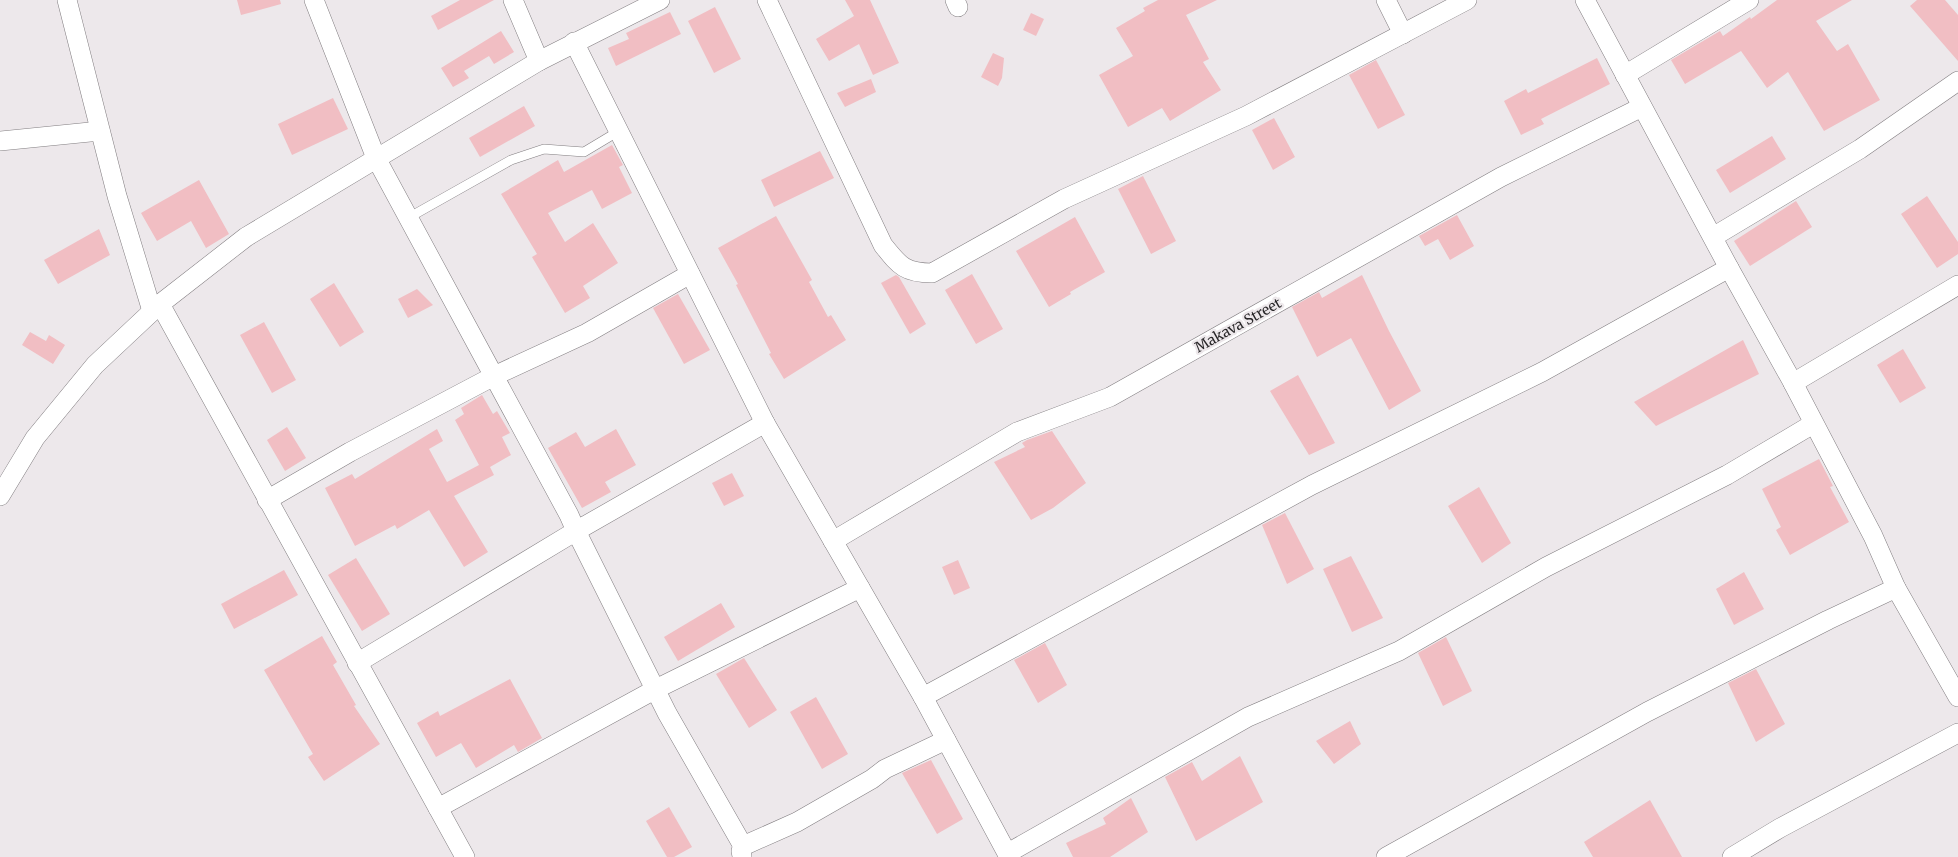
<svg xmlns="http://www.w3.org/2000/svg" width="1958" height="857" font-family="Merriweather,serif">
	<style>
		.building { fill: #f1bec3 }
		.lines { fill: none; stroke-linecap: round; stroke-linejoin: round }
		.service-casing { stroke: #827e81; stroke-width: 10 }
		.minor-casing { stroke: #827e81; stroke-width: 20 }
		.service { stroke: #fff; stroke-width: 9 }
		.minor { stroke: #fff; stroke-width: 19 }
		.labels { text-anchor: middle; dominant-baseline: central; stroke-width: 4.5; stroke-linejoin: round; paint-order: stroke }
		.street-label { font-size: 14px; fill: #292729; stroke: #ede8eb }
	</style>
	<rect width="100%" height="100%" fill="#ede8eb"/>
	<g class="building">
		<polygon points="237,0 280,0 281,4 241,15"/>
		<polygon points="460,0 494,0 438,30 431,16"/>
		<polygon points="845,0 870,0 899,63 873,75 859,44 829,61 816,39 854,16"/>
		<polygon points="1158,0 1217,0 1186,15 1209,59 1203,62 1221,90 1170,121 1162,108 1128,127 1099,75 1133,56 1116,28 1145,11 1143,8"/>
		<polygon points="1777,0 1852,0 1816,21 1837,51 1848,44 1880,100 1824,131 1788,72 1767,88 1741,51 1685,84 1671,60 1720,31 1723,36 1750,17 1751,19"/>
		<polygon points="1917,0 1945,0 1958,15 1958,61 1910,6"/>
		<polygon points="715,7 741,59 714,73 688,21"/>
		<polygon points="670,12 681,34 616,66 608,48 629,39 626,33"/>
		<polygon points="1031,13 1044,19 1036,36 1023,30"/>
		<polygon points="501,31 514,52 494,64 489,56 464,71 469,78 453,87 441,68"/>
		<polygon points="993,53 1004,58 1002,78 998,86 981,77"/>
		<polygon points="1597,58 1610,84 1541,119 1544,124 1521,135 1504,101 1526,89 1528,93"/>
		<polygon points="1376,60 1405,115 1378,129 1349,75"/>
		<polygon points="871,79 876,92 845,107 837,93"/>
		<polygon points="333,98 348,129 292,155 278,124"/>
		<polygon points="524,106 535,126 480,157 469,138"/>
		<polygon points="1274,118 1295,157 1273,170 1252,130"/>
		<polygon points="1772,136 1786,159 1730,193 1716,170"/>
		<polygon points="612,145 623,165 619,167 632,193 602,209 592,190 548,213 565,242 593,223 618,263 583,286 590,298 565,313 532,257 537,254 501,194 558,160 564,172"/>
		<polygon points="820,151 834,178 774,207 761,180"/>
		<polygon points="1143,176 1176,241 1151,254 1118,189"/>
		<polygon points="199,180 229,234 206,248 191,221 157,241 141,213"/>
		<polygon points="1927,196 1958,242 1958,254 1937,268 1901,214"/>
		<polygon points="1796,201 1812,227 1750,266 1734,241"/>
		<polygon points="1457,215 1474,246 1450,260 1438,239 1425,246 1419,236"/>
		<polygon points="776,216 812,280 809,282 828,317 831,315 846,340 784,379 769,354 771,353 736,285 738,284 718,248"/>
		<polygon points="1075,217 1105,272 1070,292 1071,294 1049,307 1016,251"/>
		<polygon points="99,229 110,255 58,284 44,260"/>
		<polygon points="972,274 1003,329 976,344 945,290"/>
		<polygon points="896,275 899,277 926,324 910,334 881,283"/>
		<polygon points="1362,275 1389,331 1421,391 1389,410 1351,338 1317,357 1292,307 1319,292 1322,298"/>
		<polygon points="334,283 364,332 340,347 310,299"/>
		<polygon points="417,289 433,305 408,318 398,299"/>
		<polygon points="678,294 710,350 684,364 653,308"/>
		<polygon points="264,322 296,380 272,393 240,335"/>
		<polygon points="30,332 46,341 49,335 65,345 53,364 22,345"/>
		<polygon points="1743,340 1759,374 1656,426 1634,402"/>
		<polygon points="1903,349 1926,388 1900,403 1877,365"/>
		<polygon points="1298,375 1335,443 1309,455 1270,391"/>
		<polygon points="482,395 493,414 497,411 510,433 502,437 511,455 490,467 494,475 454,496 488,552 464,567 429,510 397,529 395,525 355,546 325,488 352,474 355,479 437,429 443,441 429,449 447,482 479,465 455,420 464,414 461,408"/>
		<polygon points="287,427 306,458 285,471 267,440"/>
		<polygon points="616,429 636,465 605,482 611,492 582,508 548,448 576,432 585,447"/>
		<polygon points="1052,431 1086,483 1053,508 1031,520 994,462 1025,447 1022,443 1027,440"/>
		<polygon points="1819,459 1833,486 1830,487 1849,522 1790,555 1776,530 1781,527 1762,489"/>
		<polygon points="732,473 744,496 724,506 712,483"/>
		<polygon points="1479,487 1511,543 1482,563 1448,506"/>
		<polygon points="1285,513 1314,569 1287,584 1262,525"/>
		<polygon points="1351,556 1383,618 1352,632 1323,569"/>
		<polygon points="356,558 390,614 362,631 328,575"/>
		<polygon points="958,560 970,588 954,595 942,567"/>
		<polygon points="284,570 298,595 234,629 221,604"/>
		<polygon points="1744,572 1764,609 1734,625 1716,589"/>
		<polygon points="721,603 735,627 678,661 664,637"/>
		<polygon points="322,636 337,662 333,665 356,705 354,706 380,744 324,781 308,757 313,754 264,670"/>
		<polygon points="1446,637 1472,691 1443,706 1418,653"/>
		<polygon points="1045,643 1067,685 1038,703 1014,660"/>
		<polygon points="744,658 777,710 749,728 716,674"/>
		<polygon points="1756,669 1785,724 1756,742 1728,683"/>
		<polygon points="510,679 542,738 518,752 514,745 476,768 461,743 436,757 417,723 438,711 440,716"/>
		<polygon points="816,697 848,754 822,769 790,712"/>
		<polygon points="1350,721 1361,744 1334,764 1316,741"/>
		<polygon points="1240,756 1263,802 1196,841 1165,777 1192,762 1202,781"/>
		<polygon points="931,760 963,819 937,834 902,773"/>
		<polygon points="1131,798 1148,832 1110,857 1073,857 1066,843 1106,824 1103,818"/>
		<polygon points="1650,800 1682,857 1593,857 1584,842"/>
		<polygon points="669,807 692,847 674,857 667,857 646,821"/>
	</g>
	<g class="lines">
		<defs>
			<polyline id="service" points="408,218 511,160 544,149 584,152 619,131"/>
			<g id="minor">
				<polyline points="67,0 117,196 152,311"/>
				<polyline points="314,0 376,158 569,515 576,531 765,423"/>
				<polyline points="513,0 539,61"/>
				<path d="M767,0L883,245C899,265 904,273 932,273L1064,199L1246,116L1467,0"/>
				<polyline points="955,0 958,7"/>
				<polyline points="1386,0 1403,34"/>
				<polyline points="1585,0 1729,268 1793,383 1873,536 1896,588 1958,697"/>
				<polyline points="574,42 765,423 923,697 1009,857"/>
				<polyline points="1625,75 1749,0"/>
				<polyline points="0,141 100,131"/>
				<polyline points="1713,237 1860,149 1958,81"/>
				<polyline points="160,304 465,857"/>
				<polyline points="1793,383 1958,285"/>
				<polyline points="0,496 35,438 95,365 160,304 246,237 539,61 660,0"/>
				<polyline points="267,500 350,452 494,376 587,333 690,274"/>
				<polyline points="833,541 1017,432 1110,397 1501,177 1642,107"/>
				<polyline points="357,663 576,531 667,713 743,846"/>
				<polyline points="923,697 1312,485 1542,372 1729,268"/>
				<polyline points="438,808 656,689 860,588"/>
				<polyline points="1008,853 1248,717 1399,651 1546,567 1727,475 1813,424"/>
				<polyline points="742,856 741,851 743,846 797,822 872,779 885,769 946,740"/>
				<polyline points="1386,857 1647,712 1828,620 1896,588"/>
				<polyline points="1732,857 1780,828 1958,733"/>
			</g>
		</defs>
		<use href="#service" class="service-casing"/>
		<use href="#minor" class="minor-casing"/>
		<use href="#service" class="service"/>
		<use href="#minor" class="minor"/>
	</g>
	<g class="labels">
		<g class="street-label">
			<text transform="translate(1238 325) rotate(-29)">Makava Street</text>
		</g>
	</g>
</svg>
